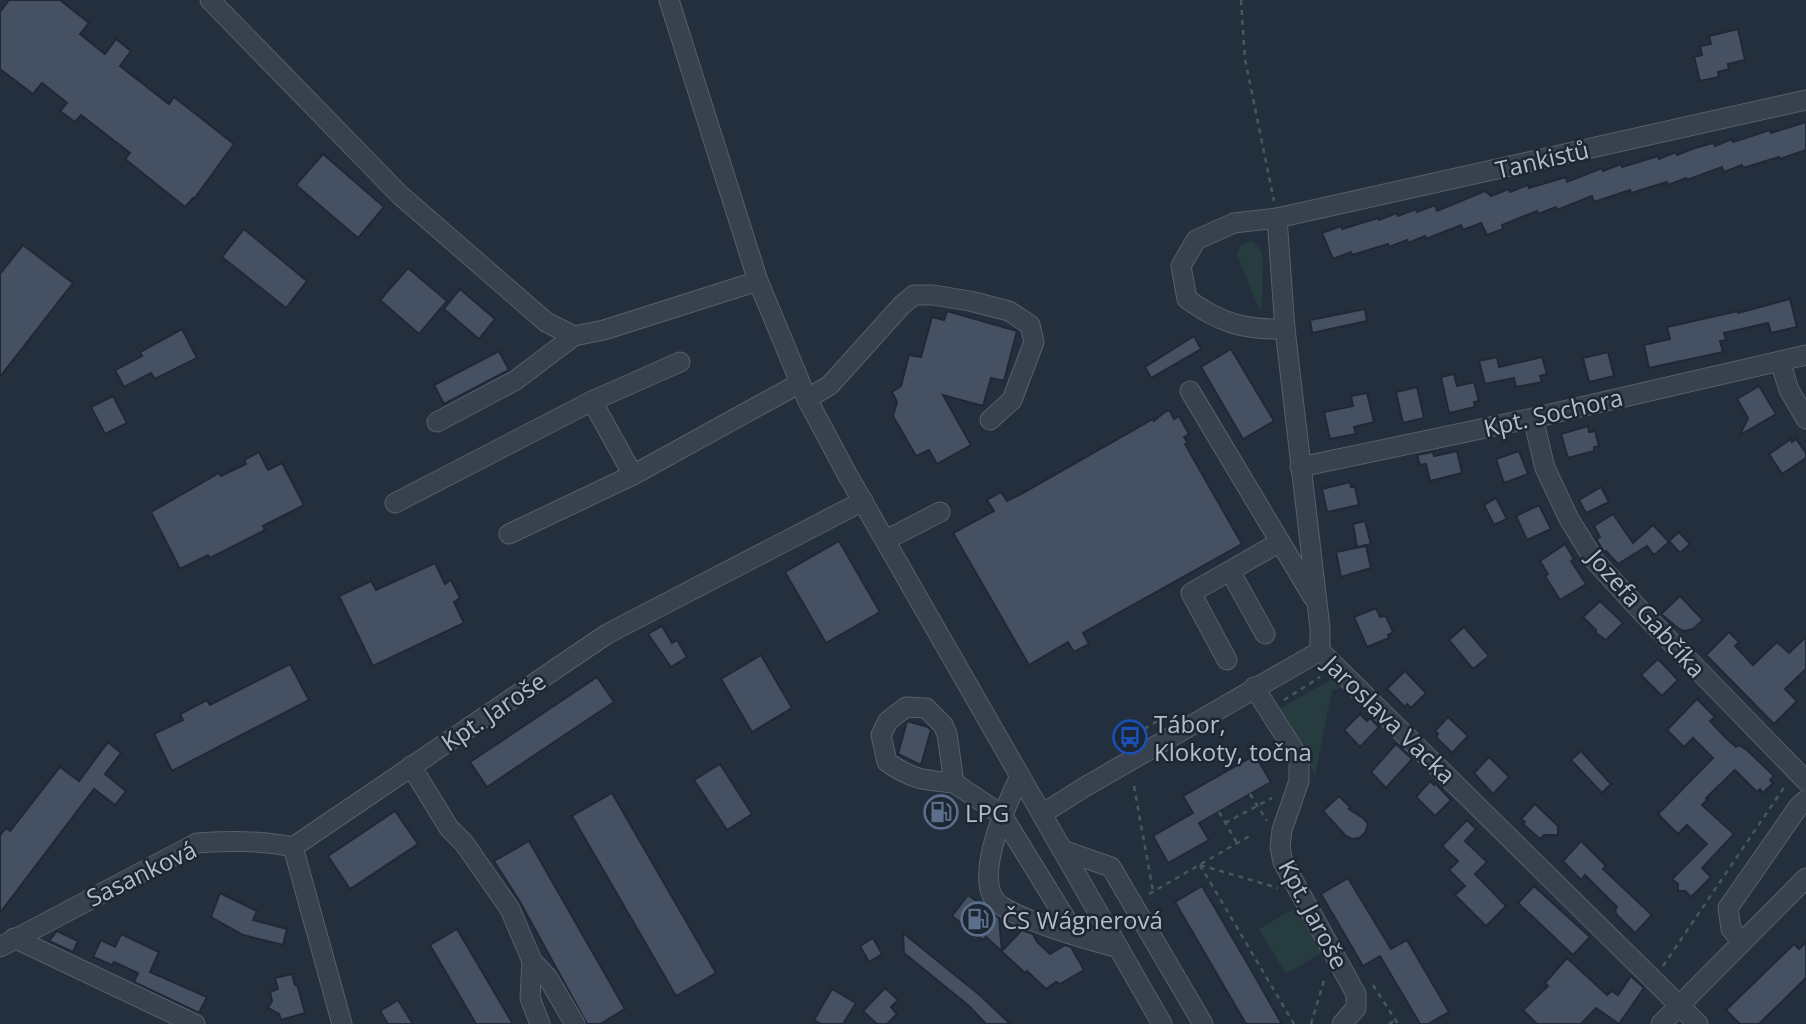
<svg xmlns="http://www.w3.org/2000/svg" width="1806" height="1024" font-family="'Open Sans',sans-serif">
	<style>
		.green { fill: #263c3f }
		.building { fill: #455162; stroke: #1f2835; stroke-width: 2 }
		.lines { fill: none; stroke-linecap: round; stroke-linejoin: round }
		.minor-casing { stroke: #565f6c; stroke-width: 21 }
		.path { stroke: #44595c; stroke-width: 2.5; stroke-dasharray: 5 5; stroke-linecap: butt }
		.minor { stroke: #38414e; stroke-width: 19 }
		.labels { text-anchor: middle; dominant-baseline: central; stroke-width: 5; stroke-linejoin: round; paint-order: stroke }
		.street-label { font-size: 24px; fill: #b4bcc9; stroke: #1d2633 }
		.poi-label { font-size: 24px; fill: #b4bcc9; stroke: #1d2633; text-anchor: start }
	</style>
	<rect width="100%" height="100%" fill="#242f3e"/>
	<g class="green">
		<polygon points="1251,241 1259,247 1263,258 1262,311 1259,309 1237,255 1240,245"/>
		<polygon points="1334,678 1347,690 1340,688 1332,690 1315,775 1279,709"/>
		<polygon points="1295,908 1322,953 1286,974 1259,929"/>
	</g>
	<g class="building">
		<polygon points="9,0 60,0 89,23 80,34 105,54 116,39 131,51 120,66 169,104 174,97 234,144 194,199 193,198 185,207 125,159 130,153 81,115 75,122 60,111 67,103 42,83 33,94 0,69 0,12"/>
		<polygon points="1738,29 1745,60 1728,64 1729,69 1718,72 1719,77 1700,81 1694,57 1702,55 1700,46 1711,44 1709,36"/>
		<polygon points="1806,122 1806,150 1780,159 1779,157 1743,168 1742,165 1724,172 1722,167 1687,180 1686,178 1668,185 1667,182 1631,193 1630,190 1594,202 1592,196 1557,210 1556,207 1538,214 1537,211 1502,225 1503,229 1487,235 1481,223 1463,230 1461,225 1426,239 1425,236 1408,243 1407,240 1389,247 1388,244 1352,255 1351,252 1333,259 1322,233 1341,226 1342,229 1378,218 1379,220 1397,213 1398,216 1416,209 1417,212 1435,205 1437,211 1485,191 1491,196 1509,189 1510,192 1528,185 1529,188 1566,177 1567,182 1602,168 1603,171 1621,164 1622,167 1658,156 1659,159 1676,152 1677,155 1695,148 1713,143 1715,146 1732,139 1733,142 1770,130 1771,133"/>
		<polygon points="323,154 384,207 358,238 296,185"/>
		<polygon points="244,229 307,281 286,308 222,257"/>
		<polygon points="23,245 73,283 0,377 0,274"/>
		<polygon points="408,268 447,301 419,334 380,300"/>
		<polygon points="460,289 495,319 479,339 444,309"/>
		<polygon points="1790,299 1797,327 1771,333 1768,323 1724,333 1726,340 1720,341 1723,352 1649,368 1644,345 1670,339 1667,327 1738,311 1738,313"/>
		<polygon points="1365,309 1367,321 1312,333 1310,320"/>
		<polygon points="947,311 1017,331 1004,381 991,378 983,406 943,395 971,445 937,464 929,450 916,456 893,416 897,402 892,392 901,386 909,355 921,357 932,317 944,320"/>
		<polygon points="182,329 197,358 155,379 151,373 124,387 115,370 142,356 140,352"/>
		<polygon points="1194,336 1201,349 1151,378 1145,367"/>
		<polygon points="1231,349 1274,421 1243,439 1201,367"/>
		<polygon points="499,351 509,370 444,404 434,385"/>
		<polygon points="1608,352 1614,376 1589,382 1583,358"/>
		<polygon points="1497,357 1499,367 1542,357 1547,374 1540,376 1542,382 1516,387 1514,378 1485,384 1479,361"/>
		<polygon points="1454,374 1457,386 1474,382 1479,401 1474,402 1475,407 1449,413 1441,377"/>
		<polygon points="1759,386 1776,414 1740,435 1748,418 1737,399"/>
		<polygon points="1417,387 1424,418 1403,423 1396,392"/>
		<polygon points="1367,393 1374,422 1354,427 1356,434 1330,439 1324,412 1353,406 1351,396"/>
		<polygon points="113,396 127,423 105,434 91,407"/>
		<polygon points="1166,411 1170,411 1174,419 1179,416 1189,434 1184,437 1188,443 1185,444 1242,544 1083,633 1089,644 1074,652 1068,642 1029,665 953,533 994,511 987,500 1001,492 1007,501 1021,494 1153,419 1154,421"/>
		<polygon points="1588,426 1589,432 1595,431 1599,446 1594,447 1594,451 1568,458 1561,434"/>
		<polygon points="1791,439 1792,442 1796,439 1806,453 1806,458 1782,474 1769,454"/>
		<polygon points="1457,451 1462,473 1430,481 1426,464 1420,465 1417,455 1433,452 1434,456"/>
		<polygon points="1519,451 1528,474 1504,483 1496,459"/>
		<polygon points="259,452 268,470 282,463 304,505 263,526 265,530 210,558 208,555 180,569 151,512 219,473 221,476 246,464 244,460"/>
		<polygon points="1350,482 1351,487 1355,487 1359,505 1327,512 1322,489"/>
		<polygon points="1601,487 1609,502 1586,513 1579,500"/>
		<polygon points="1496,498 1507,519 1494,525 1484,505"/>
		<polygon points="1539,505 1551,529 1527,540 1516,516"/>
		<polygon points="1613,514 1633,543 1653,525 1669,542 1654,555 1647,546 1618,564 1606,551 1604,552 1596,539 1600,537 1594,526"/>
		<polygon points="1365,521 1371,544 1357,547 1353,524"/>
		<polygon points="1679,532 1690,544 1680,553 1669,541"/>
		<polygon points="839,541 880,612 826,643 785,572"/>
		<polygon points="1565,544 1574,559 1571,561 1586,584 1560,600 1545,576 1548,574 1540,561"/>
		<polygon points="1366,546 1371,568 1341,577 1336,552"/>
		<polygon points="435,563 445,584 451,580 460,598 454,602 464,623 373,666 339,596 371,581 376,590"/>
		<polygon points="1680,596 1703,620 1693,629 1684,631 1679,629 1661,614"/>
		<polygon points="1600,601 1623,623 1606,640 1596,633 1596,630 1583,617"/>
		<polygon points="1376,608 1380,617 1386,616 1393,632 1388,635 1389,638 1367,647 1354,617"/>
		<polygon points="662,626 672,643 677,640 687,657 671,667 648,634"/>
		<polygon points="1464,627 1489,656 1473,669 1449,640"/>
		<polygon points="1729,632 1739,642 1735,646 1753,665 1777,642 1789,653 1806,637 1806,669 1785,689 1797,701 1774,724 1706,655"/>
		<polygon points="761,655 792,708 752,732 721,679"/>
		<polygon points="1658,659 1678,680 1662,696 1641,675"/>
		<polygon points="290,664 309,700 172,771 154,734 183,720 180,714 207,700 210,705"/>
		<polygon points="1405,671 1426,693 1411,708 1407,704 1405,707 1387,689"/>
		<polygon points="597,677 614,702 487,787 470,762"/>
		<polygon points="1697,699 1715,717 1710,721 1725,737 1736,747 1739,745 1748,751 1774,776 1770,780 1773,783 1763,793 1760,789 1757,792 1735,770 1706,798 1708,799 1702,805 1734,834 1702,868 1711,877 1691,897 1685,891 1678,891 1678,884 1672,879 1707,844 1687,825 1678,834 1658,814 1713,758 1693,738 1684,747 1667,730"/>
		<polygon points="1360,714 1367,721 1370,718 1379,727 1360,747 1344,730"/>
		<polygon points="1448,717 1468,736 1452,753 1436,737 1438,734 1435,731"/>
		<polygon points="907,721 928,727 931,730 921,765 898,754"/>
		<polygon points="108,742 121,753 105,774 126,791 115,805 94,789 0,913 0,835 6,828 10,831 60,767 79,781"/>
		<polygon points="1396,744 1412,759 1386,788 1371,772"/>
		<polygon points="1581,751 1611,784 1602,793 1571,760"/>
		<polygon points="1255,755 1271,782 1199,823 1209,840 1168,863 1153,836 1193,813 1183,796"/>
		<polygon points="1489,757 1509,777 1493,794 1474,773"/>
		<polygon points="720,764 752,814 727,830 694,780"/>
		<polygon points="1430,781 1434,785 1435,783 1451,800 1435,816 1416,797"/>
		<polygon points="612,793 716,973 676,996 572,816"/>
		<polygon points="1339,796 1351,808 1349,809 1363,818 1368,824 1365,833 1359,838 1352,839 1346,836 1323,811"/>
		<polygon points="1535,804 1558,826 1558,835 1544,835 1540,839 1523,824 1525,822 1521,819"/>
		<polygon points="395,811 418,844 350,889 328,856"/>
		<polygon points="1467,820 1476,829 1465,841 1487,862 1475,874 1506,906 1486,926 1455,895 1465,886 1449,870 1458,861 1442,846"/>
		<polygon points="529,841 625,1009 600,1024 587,1024 520,902 494,861"/>
		<polygon points="1581,841 1606,866 1603,869 1652,915 1635,933 1617,915 1615,910 1617,907 1585,875 1581,880 1563,861"/>
		<polygon points="1348,878 1391,949 1407,940 1449,1012 1428,1024 1420,1024 1380,956 1363,966 1321,894"/>
		<polygon points="1202,886 1253,973 1282,1024 1246,1024 1175,902"/>
		<polygon points="1534,886 1590,937 1573,955 1518,903"/>
		<polygon points="220,893 257,911 253,920 287,929 283,945 243,935 211,917"/>
		<polygon points="968,895 999,918 1002,951 1022,930 1033,934 1037,942 1050,954 1065,945 1071,947 1084,970 1060,984 1056,982 1046,989 1027,971 1025,973 986,937 983,940 952,916"/>
		<polygon points="457,929 513,1024 476,1024 430,945"/>
		<polygon points="57,931 78,941 73,952 49,941"/>
		<polygon points="903,933 981,996 1010,1024 986,1024 969,1006 904,953"/>
		<polygon points="121,934 159,952 150,972 207,997 199,1013 134,982 138,973 114,962 112,965 93,957 101,940 115,947"/>
		<polygon points="873,938 882,954 869,962 860,946"/>
		<polygon points="1806,942 1806,978 1759,1024 1740,1024 1726,1010 1794,944 1799,949"/>
		<polygon points="1567,958 1607,995 1612,991 1618,995 1631,976 1644,988 1619,1024 1596,1008 1581,1024 1537,1024 1523,1010 1548,986 1545,983"/>
		<polygon points="292,974 295,985 297,984 305,1013 281,1020 279,1014 268,1008 272,1001 270,992 278,989 275,978"/>
		<polygon points="885,988 898,1000 891,1007 897,1014 887,1024 877,1024 863,1011"/>
		<polygon points="832,989 856,1003 843,1024 821,1024 814,1020"/>
		<polygon points="398,1000 413,1024 388,1024 380,1011"/>
	</g>
	<g class="lines">
		<defs>
			<g id="minor">
				<polyline points="210,0 400,195 546,322 574,336 604,330 758,281"/>
				<polyline points="669,0 758,281 807,399 847,474 1162,1024"/>
				<polyline points="1277,218 1285,329 1320,628 1320,651 1698,1024"/>
				<path d="M1285,329C1244,330 1220,323 1187,299L1181,266L1196,240L1234,223L1277,218L1806,100"/>
				<polyline points="1780,361 1789,390 1806,419"/>
				<polyline points="1190,391 1313,597"/>
				<polyline points="807,399 830,385 902,305 914,295 933,295 970,301 1009,311 1030,325 1034,342 1012,400 990,420"/>
				<polyline points="592,401 680,362"/>
				<polyline points="1533,418 1545,468 1569,519 1595,561 1639,609 1806,781"/>
				<polyline points="437,422 516,380 574,336"/>
				<polyline points="1300,467 1533,418 1806,355"/>
				<polyline points="395,503 592,401 633,475 800,383"/>
				<polyline points="509,534 633,475"/>
				<polyline points="886,540 940,512"/>
				<polyline points="1230,571 1265,634"/>
				<polyline points="1227,660 1191,593 1280,542"/>
				<polyline points="1254,687 1299,758 1299,781 1282,830 1280,847 1283,862 1356,994 1356,1008 1342,1024"/>
				<polyline points="411,766 449,828 464,843 510,909 532,961 548,978 575,1024"/>
				<path d="M1020,776C1007,803 976,871 994,899C1005,917 1096,942 1119,948"/>
				<path d="M954,783C924,780 913,780 887,762L881,735L888,721L906,707L926,708L943,725L947,734L954,783L1002,815L1075,934"/>
				<polyline points="1042,814 1083,788 1320,651"/>
				<polyline points="293,847 607,634 863,501"/>
				<polyline points="293,847 342,1024"/>
				<polyline points="1062,850 1111,867 1203,1024"/>
				<polyline points="14,938 195,1024"/>
				<polyline points="1742,942 1731,929 1728,908 1799,806 1806,800"/>
				<path d="M0,947L197,843C229,841 261,840 293,847"/>
				<polyline points="532,961 530,998 540,1024"/>
				<polyline points="1661,1024 1806,878"/>
			</g>
		</defs>
		<use href="#minor" class="minor-casing"/>
		<g class="path">
			<polyline points="1241,0 1245,59 1274,201"/>
			<polyline points="1284,700 1320,677"/>
			<polyline points="1127,739 1166,716"/>
			<polyline points="1134,786 1153,891"/>
			<polyline points="1250,794 1267,821"/>
			<polyline points="1219,812 1237,843"/>
			<polyline points="1225,823 1272,798"/>
			<polyline points="1200,865 1294,1024"/>
			<polyline points="1200,865 1278,888"/>
			<polyline points="1149,894 1253,834"/>
			<polyline points="1663,966 1785,786"/>
			<polyline points="1373,985 1398,1024"/>
			<polyline points="1311,1024 1325,977"/>
			<polyline points="1389,1024 1395,1020"/>
		</g>
		<use href="#minor" class="minor"/>
	</g>
	<defs>
		<symbol id="bus-ring" viewBox="-11 -11 22 22"><circle r="9.5" fill="#1d2633" stroke="#1a4fb4" stroke-width="1.5"/><path d="M-5-6H5V4H4V6H2V4H-2V6H-4V4H-5ZM-3.5-4V0h7V-4ZM-3.5 1.2v1.5H-2V1.2ZM2 1.2v1.5H3.5V1.2Z" fill="#1a4fb4"/></symbol>
		<symbol id="fuel-ring" viewBox="-11 -11 22 22"><circle r="9.5" fill="#1d2633" stroke="#5c6f8a" stroke-width="1.5"/><path d="M-5.5-6h7V0h2V4h1.3V-2.5L3-4.5l.8-.8L6-3V5H2.5V1h-1V6h-7ZM-4.2-4.7v3.2H.2V-4.7Z" fill="#5c6f8a"/></symbol>
	</defs>
	<g fill-rule="evenodd">
		<use href="#bus-ring" x="1111" y="718" width="38" height="38"/>
		<use href="#fuel-ring" x="922" y="793" width="38" height="38"/>
		<use href="#fuel-ring" x="959" y="900" width="38" height="38"/>
	</g>
	<g class="labels">
		<g class="street-label">
			<text transform="translate(1542 159) rotate(-13)">Tankistů</text>
			<text transform="translate(1553 412) rotate(-13)">Kpt. Sochora</text>
			<text transform="translate(1647 613) rotate(48)">Jozefa Gabčíka</text>
			<text transform="translate(493 711) rotate(-34)">Kpt. Jaroše</text>
			<text transform="translate(1390 719) rotate(44)">Jaroslava Vacka</text>
			<text transform="translate(141 873) rotate(-26)">Sasanková</text>
			<text transform="translate(1314 914) rotate(62)">Kpt. Jaroše</text>
		</g>
		<g class="poi-label">
			<text x="1154" y="723">Tábor,<tspan x="1154" dy="28">Klokoty, točna</tspan></text>
			<text x="965" y="812">LPG</text>
			<text x="1002" y="919">ČS Wágnerová</text>
		</g>
	</g>
</svg>
